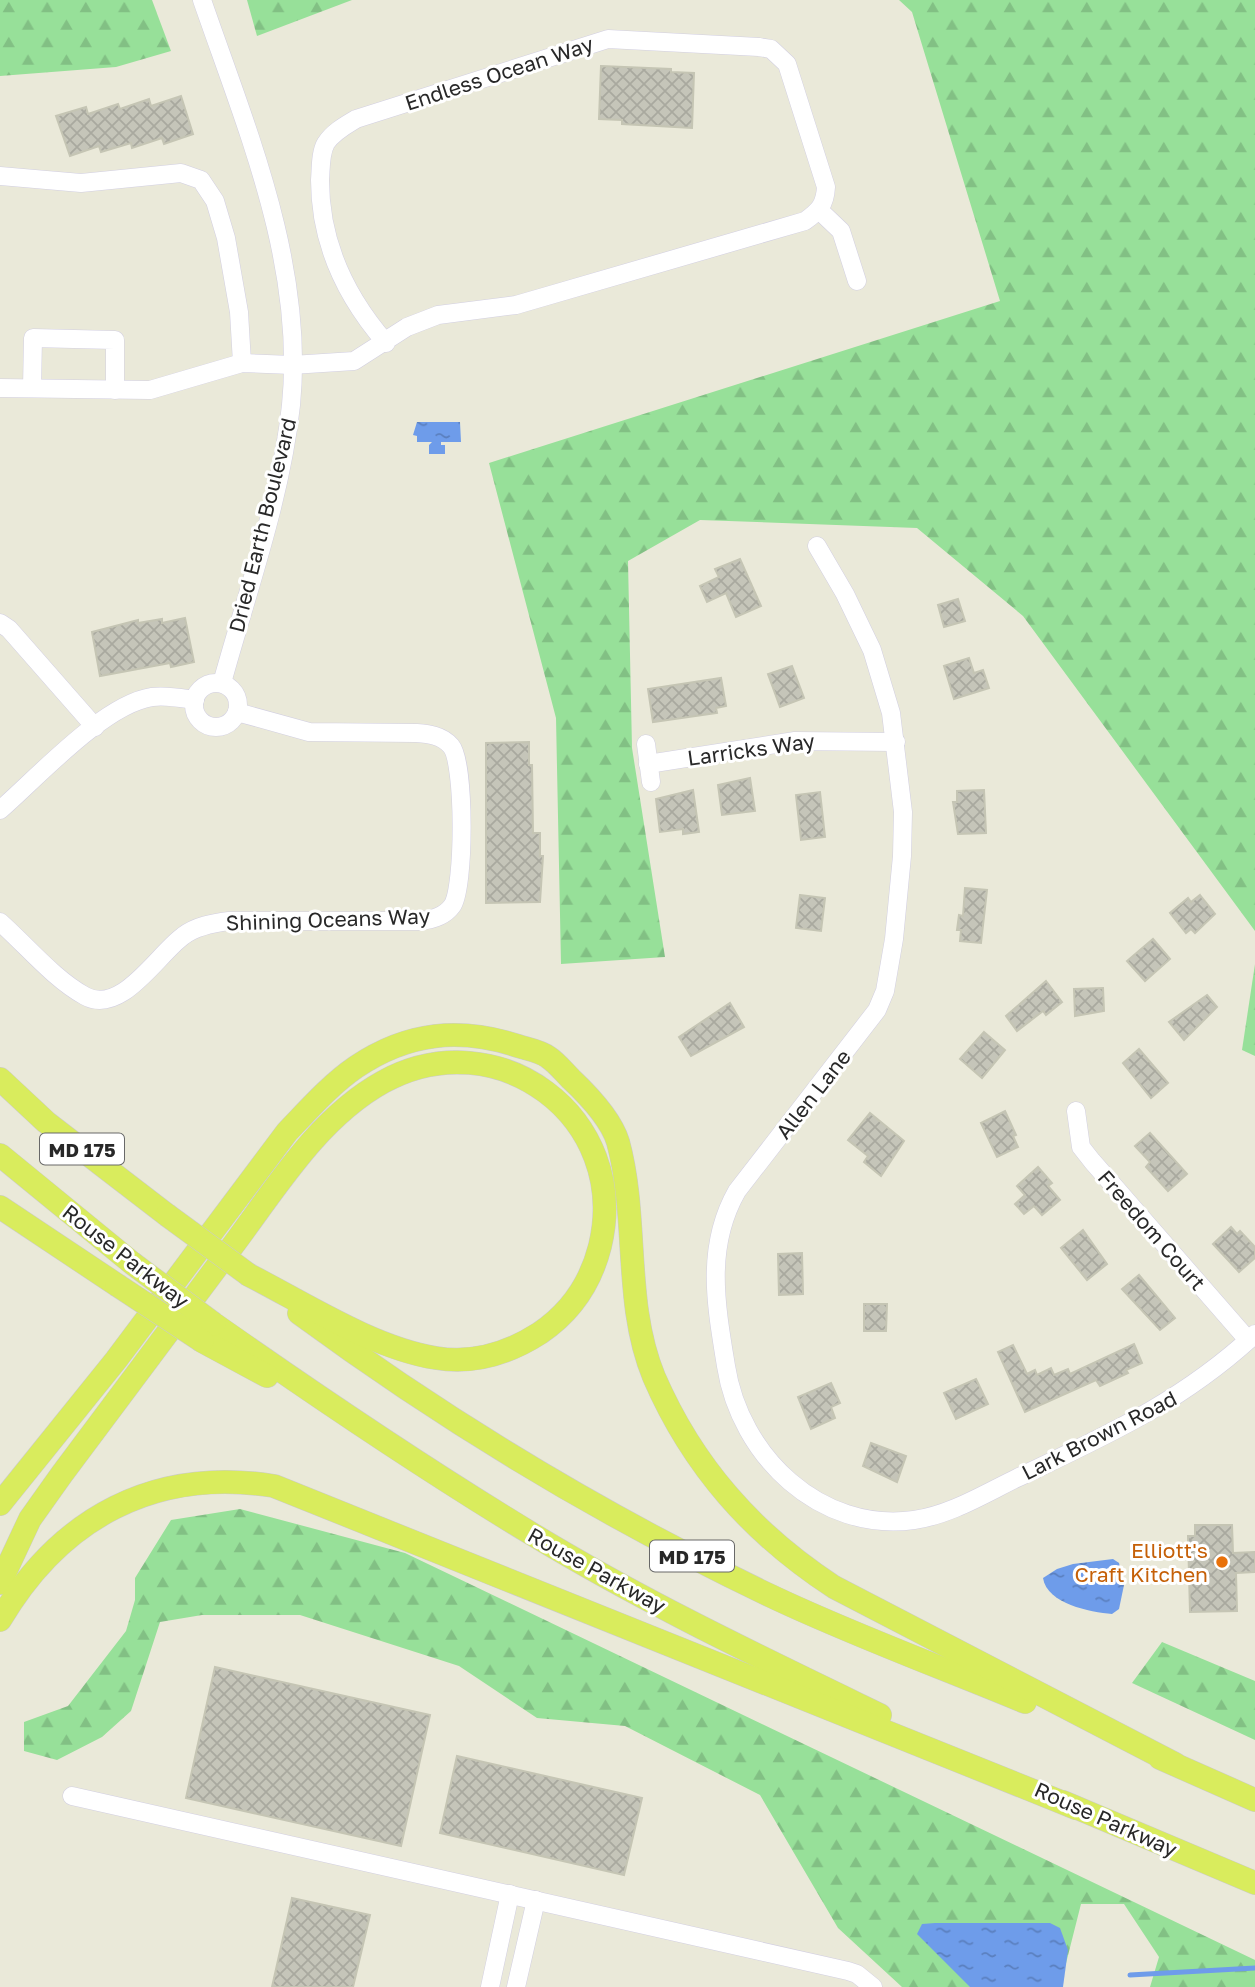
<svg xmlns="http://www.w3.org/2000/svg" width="1255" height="1987" font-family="'Golos Text',sans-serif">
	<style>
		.forest { fill: url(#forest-firs) }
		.water { fill: url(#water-ripples) }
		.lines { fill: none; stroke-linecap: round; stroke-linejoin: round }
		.stream { stroke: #6e9cea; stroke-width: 5 }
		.building { fill: url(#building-cross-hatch); stroke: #c5c5b4; stroke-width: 2 }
		.minor-casing { stroke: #d2cfe1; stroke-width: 19 }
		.major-casing { stroke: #cbcbcb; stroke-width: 24 }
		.minor { stroke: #fff; stroke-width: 18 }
		.major { stroke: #d9ec5d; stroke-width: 23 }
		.major-bridge-casing { stroke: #cbcbcb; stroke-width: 24; stroke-linecap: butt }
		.major-bridge { stroke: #d9ec5d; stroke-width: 23 }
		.food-dot { fill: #e8710a; stroke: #fff; stroke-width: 2.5 }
		.labels { text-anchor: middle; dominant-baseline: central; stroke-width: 6; stroke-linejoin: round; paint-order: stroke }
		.shield { fill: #fff; stroke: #686868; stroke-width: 2 }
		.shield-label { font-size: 19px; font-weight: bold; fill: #282828 }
		.street-label { font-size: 21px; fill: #282828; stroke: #fff }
		.food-label { font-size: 21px; fill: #c56008; stroke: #fff; text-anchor: end }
	</style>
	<defs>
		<pattern id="forest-firs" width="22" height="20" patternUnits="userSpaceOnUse" patternTransform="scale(1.75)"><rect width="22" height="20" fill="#97e099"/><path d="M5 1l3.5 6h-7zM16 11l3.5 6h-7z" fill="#82c084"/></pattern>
		<pattern id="water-ripples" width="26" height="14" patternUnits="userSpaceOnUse" patternTransform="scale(1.75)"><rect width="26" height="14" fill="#6e9cea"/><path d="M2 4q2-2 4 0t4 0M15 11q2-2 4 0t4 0" fill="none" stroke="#5a7fbe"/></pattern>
		<pattern id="building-cross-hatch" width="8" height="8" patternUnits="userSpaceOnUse" patternTransform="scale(1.75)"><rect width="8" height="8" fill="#c5c5b9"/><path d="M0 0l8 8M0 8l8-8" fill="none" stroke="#a9a99f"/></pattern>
	</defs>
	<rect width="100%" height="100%" fill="#eae9d9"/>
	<g class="forest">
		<polygon points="0,0 152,0 171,51 116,67 0,76"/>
		<polygon points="247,0 352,0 257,36"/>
		<polygon points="899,0 1255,0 1255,931 1023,616 917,528 700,520 628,561 632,748 665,957 561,964 556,718 489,463 1000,301 912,12"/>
		<polygon points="1255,964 1255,1056 1242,1050"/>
		<polygon points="240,1509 405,1553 1255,1960 1255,1987 1150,1987 1159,1957 1124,1904 1081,1904 1060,1987 902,1987 838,1928 760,1795 625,1726 537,1718 459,1666 300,1615 202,1615 160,1622 131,1711 102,1737 57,1760 24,1751 24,1722 68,1706 126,1631 135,1600 135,1578 171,1520"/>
		<polygon points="1162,1642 1255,1681 1255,1740 1132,1683"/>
	</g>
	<g class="water">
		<polygon points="417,422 460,422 461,442 441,442 441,445 445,445 445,454 429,454 429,445 432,442 417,442 417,436 413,435"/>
		<path d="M1113,1559L1119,1563L1124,1585L1119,1609L1112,1614C1090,1612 1047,1604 1043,1578L1057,1569L1073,1564Z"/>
		<polygon points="935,1923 1050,1923 1060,1928 1068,1950 1063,1987 970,1987 917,1934 922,1924"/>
	</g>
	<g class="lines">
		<polyline class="stream" points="1130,1975 1255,1968"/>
	</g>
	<g class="building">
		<polygon points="601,66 671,69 671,72 694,73 692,128 622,124 622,120 599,119"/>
		<polygon points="181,96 193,134 164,144 162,138 132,148 131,143 101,152 99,146 70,156 56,116 86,107 88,114 118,104 120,109 149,99 151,106"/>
		<polygon points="740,559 761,606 736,617 726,593 707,602 700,586 719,577 715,569"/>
		<polygon points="958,599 965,621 944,627 938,605"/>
		<polygon points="185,618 194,662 171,667 170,663 100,676 92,632 138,620 138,623 162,619 162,623"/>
		<polygon points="969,658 974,673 983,670 989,688 954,699 944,666"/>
		<polygon points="792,666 804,698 780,707 768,674"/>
		<polygon points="721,678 726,706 716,708 717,713 653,722 648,689"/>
		<polygon points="529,742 529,765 532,765 533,833 540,833 540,856 543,856 540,902 486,903 486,743"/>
		<polygon points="750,778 755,811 722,815 718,785"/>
		<polygon points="693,790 699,832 683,834 683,829 660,832 656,799"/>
		<polygon points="984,790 986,833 958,834 953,802 957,802 957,791"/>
		<polygon points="820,792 825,837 801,840 796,795"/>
		<polygon points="965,888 987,890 981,943 960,941 961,930 957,930 959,915 963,916"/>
		<polygon points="800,895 825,898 821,931 796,928"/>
		<polygon points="1200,895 1215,914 1195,933 1191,929 1186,933 1170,913 1188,898 1191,902"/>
		<polygon points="1153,939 1170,959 1145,981 1127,961"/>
		<polygon points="1046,981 1062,1002 1046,1015 1043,1011 1017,1031 1006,1016"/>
		<polygon points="1103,988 1104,1011 1075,1016 1074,989"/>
		<polygon points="1207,995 1217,1007 1184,1040 1169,1022"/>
		<polygon points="730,1003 744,1027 691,1056 679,1037"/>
		<polygon points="984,1032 1005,1050 982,1078 960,1059"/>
		<polygon points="1139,1049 1168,1083 1151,1098 1123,1063"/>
		<polygon points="1005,1111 1016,1135 1013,1136 1018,1147 997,1157 981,1123"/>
		<polygon points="870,1113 904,1141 881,1176 864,1162 868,1156 848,1140"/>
		<polygon points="1150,1133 1187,1174 1168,1191 1146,1167 1150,1162 1135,1146"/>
		<polygon points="1038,1167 1052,1183 1048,1186 1060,1200 1042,1215 1034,1206 1024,1214 1015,1204 1025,1195 1017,1186"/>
		<polygon points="1231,1227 1237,1234 1240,1231 1255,1247 1255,1258 1239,1272 1213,1244"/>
		<polygon points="1083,1230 1107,1264 1087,1280 1061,1248"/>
		<polygon points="802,1253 803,1294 779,1295 778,1254"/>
		<polygon points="1139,1275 1175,1318 1160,1330 1122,1289"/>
		<polygon points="864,1304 887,1304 886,1331 864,1331"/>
		<polygon points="1134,1344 1142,1363 1126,1370 1128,1373 1100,1386 1096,1380 1025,1412 998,1352 1013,1345 1027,1374 1035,1370 1037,1375 1051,1368 1054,1375 1068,1369 1070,1374"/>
		<polygon points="976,1379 988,1404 956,1419 944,1393"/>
		<polygon points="831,1383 840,1403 831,1407 835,1418 811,1429 798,1397"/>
		<polygon points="871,1443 906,1456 897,1482 863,1466"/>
		<polygon points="1195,1525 1232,1525 1233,1553 1255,1552 1255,1572 1236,1573 1237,1611 1190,1612 1188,1536 1195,1536"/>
		<polygon points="215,1667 430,1715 401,1846 186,1798"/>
		<polygon points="457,1756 642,1798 624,1875 440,1833"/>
		<polygon points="292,1898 370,1915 353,1987 272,1987"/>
	</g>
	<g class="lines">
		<defs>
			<g id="minor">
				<path d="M202,0C247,130 305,265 291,405C281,499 247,592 222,683"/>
				<polyline points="0,176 81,183 181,173 201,180 215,201 226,238 239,312 242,363"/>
				<polyline points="820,211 841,231 857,281"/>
				<path d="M0,388L150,390L242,363L292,365L354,361L407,327L438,315L516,305L805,221C819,211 825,205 826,187L787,64L771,49L759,47L608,39L356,119C346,125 333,132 326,143C320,153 321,169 320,180C320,243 346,297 386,343"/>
				<polyline points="32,388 33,338 115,340 115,390"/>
				<path d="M817,546L845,594L872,650L891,713L903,812L902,856L894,939L885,991L877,1010L737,1191C705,1247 716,1305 726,1366C740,1456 820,1533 914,1520C950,1515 984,1494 1017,1478C1105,1436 1182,1402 1255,1334"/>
				<polyline points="0,623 9,629 95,727"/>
				<circle cx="216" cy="705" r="22"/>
				<polyline points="646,744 651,782"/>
				<polyline points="648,764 795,741 896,742"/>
				<path d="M0,810C37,778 104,704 152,697C166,695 181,698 195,700"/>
				<path d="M0,922C27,946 54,979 85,996C121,1016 157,955 183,936C196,926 213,923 229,921H419C432,920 444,917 452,906C465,888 465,762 451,746C442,735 428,734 416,733L309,732L237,712"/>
				<polyline points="1076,1111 1081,1147 1092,1161 1248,1340"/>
				<polyline points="72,1796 848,1971 857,1974 873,1987"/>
				<polyline points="490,1987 510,1894"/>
				<polyline points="516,1987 536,1900"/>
			</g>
			<g id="major">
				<polyline points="0,1079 46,1122 167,1215"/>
				<polyline points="0,1155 132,1263"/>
				<polyline points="0,1207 117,1285"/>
				<path d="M299,1313C446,1421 605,1517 771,1596C853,1635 941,1667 1025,1702"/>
				<path d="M214,1324C318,1397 423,1468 532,1534C644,1602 762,1658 880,1715"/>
				<polyline points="202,1341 267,1376"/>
				<path d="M0,1504L116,1360L287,1132C308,1110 331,1084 356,1067C408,1032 460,1027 518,1046C527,1049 540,1051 548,1057C556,1062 564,1072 571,1079C588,1095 611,1119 618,1142C639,1219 623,1302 654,1377C693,1467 753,1534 834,1587L1175,1764"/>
				<path d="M0,1583L30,1519L62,1474C118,1400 173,1326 228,1252C273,1193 316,1119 383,1082C497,1019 631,1117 600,1246C591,1282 571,1312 540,1333C509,1353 473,1364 436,1358C373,1348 306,1304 249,1275"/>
				<path d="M0,1620C61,1517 155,1467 274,1486L1076,1808"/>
				<polyline points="1160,1758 1255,1800"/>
				<polyline points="1063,1802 1255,1883"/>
			</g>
		</defs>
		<use href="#minor" class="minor-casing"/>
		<use href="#major" class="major-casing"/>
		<use href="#minor" class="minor"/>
		<use href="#major" class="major"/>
		<defs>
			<g id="major-bridge">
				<polyline points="167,1215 249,1275"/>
				<polyline points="132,1263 214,1324"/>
				<polyline points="117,1285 202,1341"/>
			</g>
		</defs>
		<use href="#major-bridge" class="major-bridge-casing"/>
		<use href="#major-bridge" class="major-bridge"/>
	</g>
	<circle class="food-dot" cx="1222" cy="1562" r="7"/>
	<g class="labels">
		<g class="shield">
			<rect x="40" y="1133.5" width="84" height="31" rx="5"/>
			<rect x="650" y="1540.5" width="84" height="31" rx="5"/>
		</g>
		<g class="shield-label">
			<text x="82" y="1149">MD 175</text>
			<text x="692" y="1556">MD 175</text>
		</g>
		<g class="street-label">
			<text transform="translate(499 73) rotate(-18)">Endless Ocean Way</text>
			<text transform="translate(262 525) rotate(-76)">Dried Earth Boulevard</text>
			<text transform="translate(751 749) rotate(-8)">Larricks Way</text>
			<text transform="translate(328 919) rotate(-2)">Shining Oceans Way</text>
			<text transform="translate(813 1094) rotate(-52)">Allen Lane</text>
			<text transform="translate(1152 1230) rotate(49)">Freedom Court</text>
			<text transform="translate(126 1256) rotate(38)">Rouse Parkway</text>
			<text transform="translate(1099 1435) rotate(-27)">Lark Brown Road</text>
			<text transform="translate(597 1570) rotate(29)">Rouse Parkway</text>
			<text transform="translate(1106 1819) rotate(24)">Rouse Parkway</text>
		</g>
		<g class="food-label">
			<text x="1208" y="1550">Elliott's<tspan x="1208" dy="24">Craft Kitchen</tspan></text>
		</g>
	</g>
</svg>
